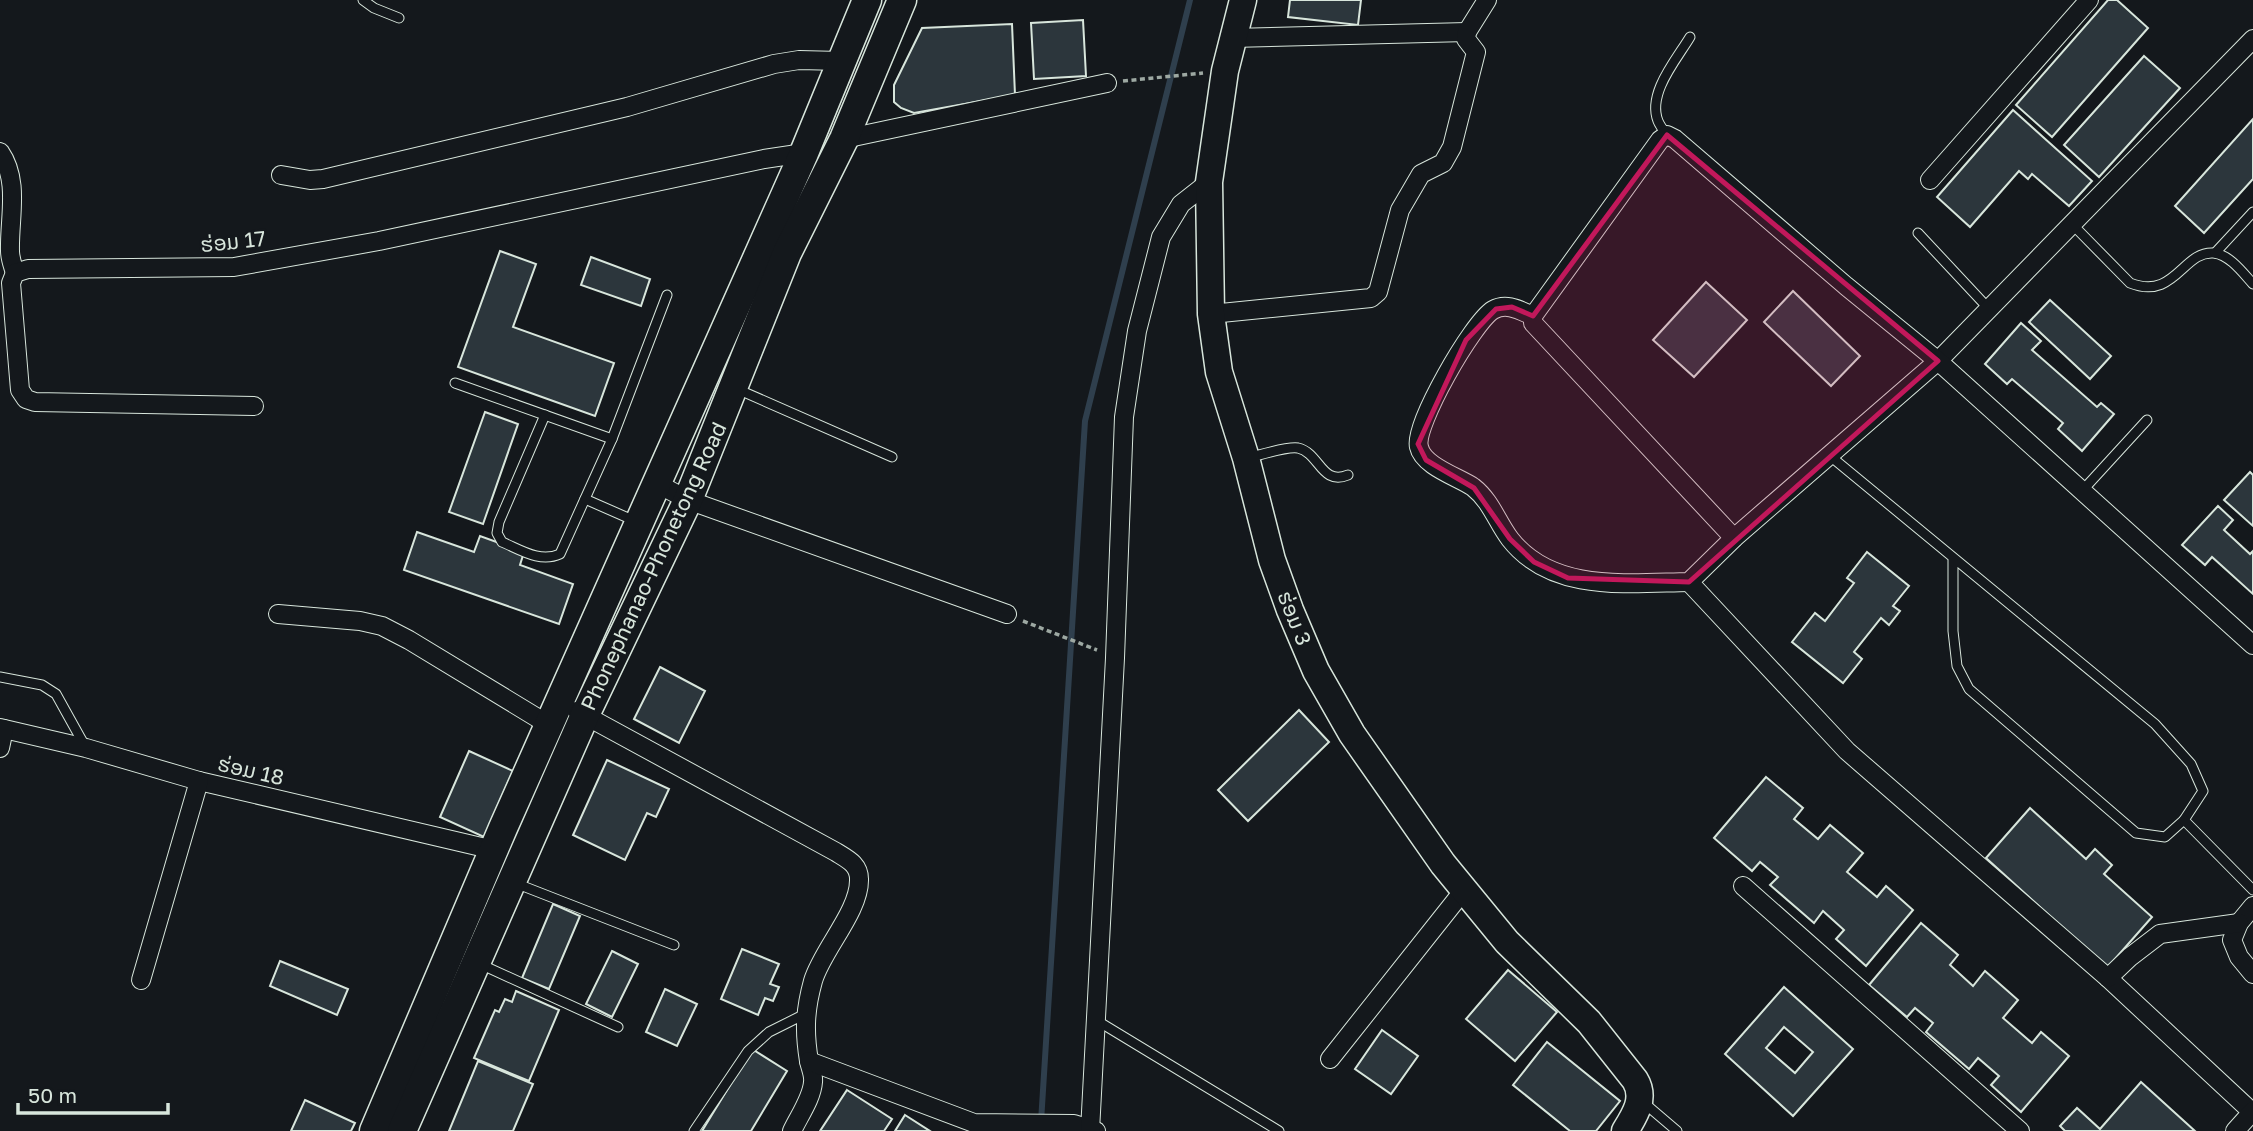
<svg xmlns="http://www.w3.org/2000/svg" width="2253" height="1131" font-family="'Golos Text','Noto Sans Lao',sans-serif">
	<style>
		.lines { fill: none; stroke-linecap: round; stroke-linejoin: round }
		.stream { stroke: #2f3f4d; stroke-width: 6 }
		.building { fill: #2c363c; stroke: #d8e6dc; stroke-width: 2; fill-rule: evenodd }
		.lane-casing { stroke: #d8e6dc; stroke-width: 11 }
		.street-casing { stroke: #d8e6dc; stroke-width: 20 }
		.secondary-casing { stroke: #d8e6dc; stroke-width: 29 }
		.primary-casing { stroke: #d8e6dc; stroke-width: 31 }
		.path { stroke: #9da8a2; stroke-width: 3.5; stroke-dasharray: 5 3.5; stroke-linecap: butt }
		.lane { stroke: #14181c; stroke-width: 9 }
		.street { stroke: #14181c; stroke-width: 18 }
		.secondary { stroke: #14181c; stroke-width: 26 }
		.primary { stroke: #14181c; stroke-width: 28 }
		.marked { fill: #c2185b; fill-opacity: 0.2; stroke: #c2185b; stroke-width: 5; stroke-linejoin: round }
		.labels { text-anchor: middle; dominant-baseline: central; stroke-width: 5; stroke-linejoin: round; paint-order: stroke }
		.street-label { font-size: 21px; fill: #d8e6dc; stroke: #14181c }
	</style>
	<rect width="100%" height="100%" fill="#14181c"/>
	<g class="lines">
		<polyline class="stream" points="1041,1122 1085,421 1190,0"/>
	</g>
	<g class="building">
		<polygon points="1290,0 1361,0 1358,25 1288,17"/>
		<polygon points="2108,0 2117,0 2148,28 2052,137 2016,105"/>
		<polygon points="1083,20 1086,76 1034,79 1031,23"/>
		<polygon points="1012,24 1015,95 914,113 901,108 894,102 894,85 922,28"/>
		<polygon points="2144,56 2180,88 2099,177 2064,145"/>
		<polygon points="2013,110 2092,181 2069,206 2032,174 2028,179 2019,171 1970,227 1937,197"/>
		<polygon points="2253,119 2253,179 2204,233 2175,206"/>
		<polygon points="500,251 536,264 513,327 614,363 595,416 458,367"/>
		<polygon points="591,257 650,279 641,306 581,285"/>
		<polygon points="1706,282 1747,320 1694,377 1653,340"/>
		<polygon points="1793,291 1860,356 1831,386 1764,322"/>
		<polygon points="2050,300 2111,356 2090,379 2029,322"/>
		<polygon points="2021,323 2041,341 2032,350 2097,407 2101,403 2114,414 2082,451 2058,429 2063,423 2012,379 2007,384 1985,364"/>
		<polygon points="485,412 518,424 483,524 449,512"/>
		<polygon points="2250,472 2253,475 2253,526 2224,500"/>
		<polygon points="2218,506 2233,520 2224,530 2250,554 2253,551 2253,594 2212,557 2205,565 2182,545"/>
		<polygon points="417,532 474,552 480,536 524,552 520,565 573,584 559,624 404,570"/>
		<polygon points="1867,552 1909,586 1893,606 1900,611 1889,625 1881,618 1854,652 1862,659 1843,683 1792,642 1815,613 1825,621 1854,583 1847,578"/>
		<polygon points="660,667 705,691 679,743 634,719"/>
		<polygon points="1299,710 1329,742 1248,821 1218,790"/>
		<polygon points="469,751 513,771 484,837 440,817"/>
		<polygon points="607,760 669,789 656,817 647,813 625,860 573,835"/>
		<polygon points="1766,777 1803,808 1794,819 1818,839 1830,825 1863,853 1847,872 1877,897 1886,886 1913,910 1866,966 1836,939 1844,930 1823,911 1814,923 1770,885 1778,877 1760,862 1752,871 1714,838"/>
		<polygon points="2030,808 2086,859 2095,849 2112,865 2104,874 2152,917 2107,968 1986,858"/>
		<polygon points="553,904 580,916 549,989 522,978"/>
		<polygon points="1921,923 1958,955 1950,965 1973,986 1985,971 2018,1000 2003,1018 2032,1043 2041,1032 2069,1056 2021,1112 1991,1085 1999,1076 1978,1058 1969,1069 1926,1032 1933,1023 1915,1008 1907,1017 1869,985"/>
		<polygon points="742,949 779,964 770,984 779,987 773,1001 765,998 758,1015 721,999"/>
		<polygon points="612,951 638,964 612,1017 586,1004"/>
		<polygon points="280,961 348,989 337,1015 270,986"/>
		<polygon points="1508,970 1557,1012 1515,1061 1466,1019"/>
		<path d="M1784,987L1853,1049L1793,1116L1725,1054ZM1784,1027L1813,1052L1795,1073L1766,1048Z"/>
		<polygon points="665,989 697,1004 677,1046 646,1032"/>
		<polygon points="516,991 559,1010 529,1081 474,1058 495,1010 499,1012 505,999 512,1002"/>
		<polygon points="1382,1030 1418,1056 1391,1094 1355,1069"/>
		<polygon points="1547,1042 1620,1101 1596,1131 1570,1131 1513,1085"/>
		<polygon points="752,1049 787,1071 751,1131 702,1131"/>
		<polygon points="478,1061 533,1084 513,1131 449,1131"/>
		<polygon points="2141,1082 2195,1131 2065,1131 2060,1126 2077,1108 2100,1129"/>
		<polygon points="847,1090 892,1119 884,1131 820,1131"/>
		<polygon points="305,1100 355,1123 351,1131 291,1131"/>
		<polygon points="905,1115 930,1131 895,1131"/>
	</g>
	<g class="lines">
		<defs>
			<g id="lane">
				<polyline points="363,0 374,8 399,18"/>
				<path d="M1667,135C1664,131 1660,126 1658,121C1647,93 1677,59 1690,37"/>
				<path d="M2072,224L2130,283C2175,301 2183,250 2214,253C2230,255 2243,273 2253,284"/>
				<polyline points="1918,233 1989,309"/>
				<polyline points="2215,253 2253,212"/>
				<polyline points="455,383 612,439"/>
				<polyline points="737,389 892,457"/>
				<path d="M545,415L499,522L497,533L502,542C521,550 540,563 560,554L612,439L667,295"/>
				<polyline points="1829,455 2155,724 2191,764 2203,791 2184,820 2165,837 2136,833 1969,689 1957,666 1953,631 1953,558"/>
				<path d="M1248,458C1260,455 1287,446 1298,448C1320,453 1321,486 1348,475"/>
				<polyline points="2082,491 2147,420"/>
				<polyline points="585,499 635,521"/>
				<polyline points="0,677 42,685 56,694 86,748"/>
				<polyline points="2184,820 2253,890"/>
				<polyline points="515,883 674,945"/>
				<polyline points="480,964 618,1027"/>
				<polyline points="1096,1020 1279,1131"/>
				<polyline points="1643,1102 1677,1131"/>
				<polyline points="694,1131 748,1051 769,1032 805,1014"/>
			</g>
			<g id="street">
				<polyline points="1232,38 1467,32"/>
				<polyline points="844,139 1107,83"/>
				<path d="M0,152C20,181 9,218 10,251C10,259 13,266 15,273"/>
				<polyline points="281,175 310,180 323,179 627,107 774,64 799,60 841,61"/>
				<polyline points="1930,180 2089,0"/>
				<polyline points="1211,314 1371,298 1378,292 1400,210 1421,174 1443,163 1452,147 1476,52 1466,39 1467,32 1487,0"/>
				<path d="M1533,316C1521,311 1507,302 1493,310C1473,322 1413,426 1419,447C1423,466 1458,477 1473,487C1491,501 1497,522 1510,539C1552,593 1628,583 1689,582L1734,538L1938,361L2253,39"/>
				<polyline points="254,406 35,402 26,399 20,390 11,283 15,273 28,269 234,267 379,241 764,159 804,153"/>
				<polyline points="656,483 688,500 1007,614"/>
				<polyline points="1734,538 1533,323 1533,316 1660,140 1667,135 1675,139 1846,286 1938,361 2253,645"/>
				<polyline points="1689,582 1847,751 2108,978 2252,1112"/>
				<polyline points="278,614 360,621 382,626 409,640 549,725"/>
				<path d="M577,711L836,852C847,859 859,864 859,879C860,911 822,950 813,981C805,1010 804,1031 809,1061C810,1067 814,1075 813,1082C812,1098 799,1116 792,1131"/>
				<polyline points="0,728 86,748 199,781 494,850"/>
				<polyline points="0,748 4,729"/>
				<polyline points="1743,886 2020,1131"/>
				<polyline points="2253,906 2239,923 2232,940 2239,957 2253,974"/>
				<polyline points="2108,978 2130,957 2160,934 2239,923"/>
				<polyline points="141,980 199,781"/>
				<polyline points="1330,1059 1464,890"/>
				<polyline points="809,1061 974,1123 1074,1124 1096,1131"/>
				<polyline points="1090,1131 1115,658 1124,417 1137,331 1161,237 1181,204 1209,182"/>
				<polyline points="2235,1131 2253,1111"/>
			</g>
			<path id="secondary" d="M1243,0L1225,71L1209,182L1211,314L1219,372L1246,458L1272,560L1290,610L1316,671L1352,734L1443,864L1507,942L1589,1022L1635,1080C1646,1098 1635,1115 1625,1131"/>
			<g id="primary">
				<polyline points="374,1131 503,828 804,153 867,0"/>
				<polyline points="402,1131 585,715 688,500 787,253 844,139 902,0"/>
			</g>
		</defs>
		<use href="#lane" class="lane-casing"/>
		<use href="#street" class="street-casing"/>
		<use href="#secondary" class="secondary-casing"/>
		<use href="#primary" class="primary-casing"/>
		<g class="path">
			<polyline points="1123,81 1203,73"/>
			<polyline points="1023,621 1097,650"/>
		</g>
		<use href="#lane" class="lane"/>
		<use href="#street" class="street"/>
		<use href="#secondary" class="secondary"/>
		<use href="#primary" class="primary"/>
	</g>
	<path class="marked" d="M1667,135L1938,361L1689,582L1568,578L1534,562L1510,539L1474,488L1426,460L1418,444L1466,340L1496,309L1512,307L1533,316Z"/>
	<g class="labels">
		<g class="street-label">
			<text transform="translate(233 241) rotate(-6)">ຮ່ອມ 17</text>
			<text transform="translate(653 566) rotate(-65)">Phonephanao-Phonetong Road</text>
			<text transform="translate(1295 618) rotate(68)">ຮ່ອມ 3</text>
			<text transform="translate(251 770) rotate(13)">ຮ່ອມ 18</text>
		</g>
	</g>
	<path d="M18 1103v10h150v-10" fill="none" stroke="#d8e6dc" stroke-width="3.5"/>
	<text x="28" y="1103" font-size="21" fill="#d8e6dc" stroke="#14181c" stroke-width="5" paint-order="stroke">50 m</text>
</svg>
